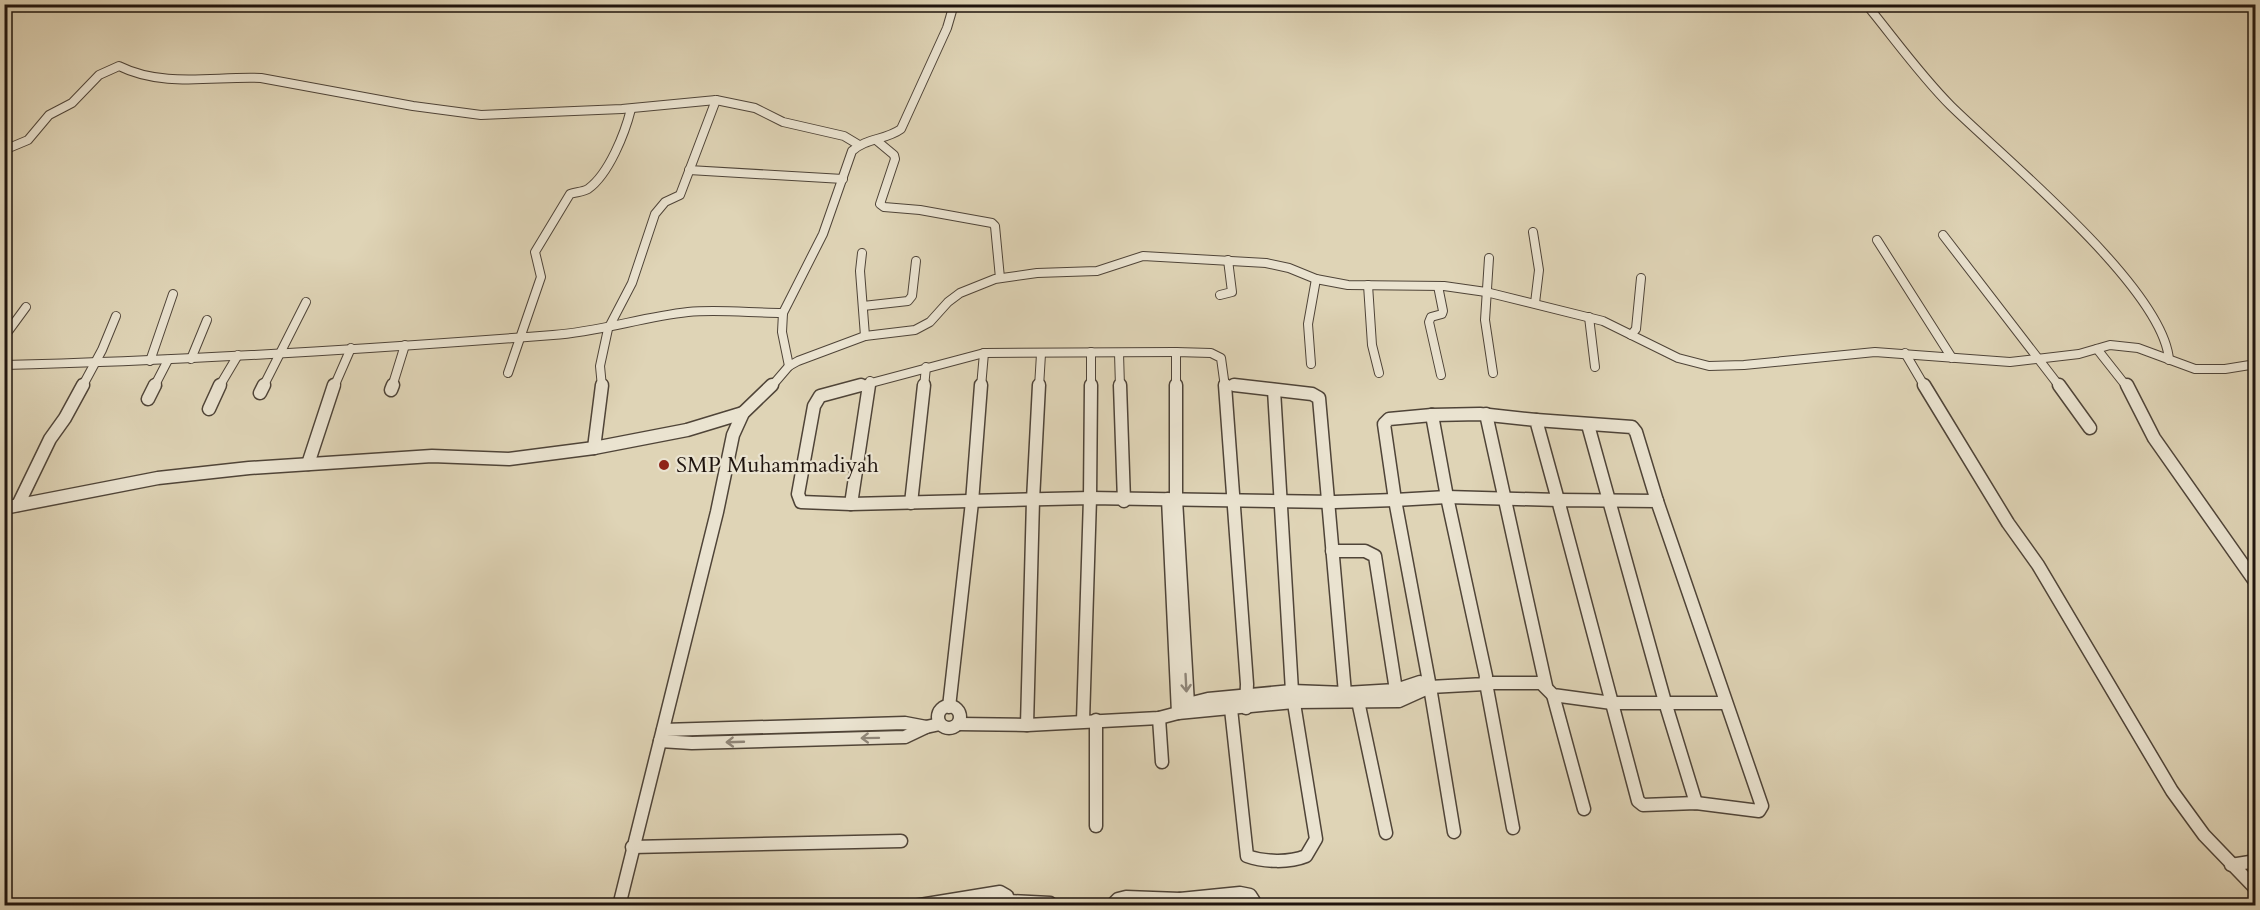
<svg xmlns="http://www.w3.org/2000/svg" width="2260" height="910" font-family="Cardo,serif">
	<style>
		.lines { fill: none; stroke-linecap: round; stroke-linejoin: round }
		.minor-far1-casing { stroke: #4f4438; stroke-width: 10 }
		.minor-casing { stroke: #4f4438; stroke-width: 15 }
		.minor-far1 { stroke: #eae3d0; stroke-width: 8 }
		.minor { stroke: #eae3d0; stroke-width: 12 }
		.oneway { stroke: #8f8679 }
		.poi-dot { fill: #8f2418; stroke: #eae3d0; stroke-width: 2 }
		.labels { text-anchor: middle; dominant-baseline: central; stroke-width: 4.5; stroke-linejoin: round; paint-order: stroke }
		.poi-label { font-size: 22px; fill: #1f140e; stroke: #eae3d0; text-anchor: start }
	</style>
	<rect width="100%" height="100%" fill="#dfd4b6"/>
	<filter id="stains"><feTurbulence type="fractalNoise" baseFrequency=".00333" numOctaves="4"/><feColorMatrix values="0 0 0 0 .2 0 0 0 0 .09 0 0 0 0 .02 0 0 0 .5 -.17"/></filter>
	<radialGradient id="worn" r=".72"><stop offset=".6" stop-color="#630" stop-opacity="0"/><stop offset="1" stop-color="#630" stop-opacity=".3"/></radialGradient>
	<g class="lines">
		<defs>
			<g id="minor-far1">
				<path d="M1866,4C1894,38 1920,75 1951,106C2005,159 2164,289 2169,360"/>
				<polyline points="876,140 894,155 895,159 880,204 884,207 920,210 992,223 995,226 1000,278"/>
				<path d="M4,150L28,140L49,115L72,103L99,75L119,66C163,88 214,76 261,78L413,106L481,115L622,109L716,100L755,108L783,122L844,136L859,145"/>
				<polyline points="689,170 843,179"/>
				<polyline points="1533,232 1539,270 1535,303"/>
				<polyline points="1943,235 2060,387"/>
				<polyline points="1877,240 1952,358"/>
				<polyline points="862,253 860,271 865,336"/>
				<polyline points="1489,258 1485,320 1493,373"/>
				<polyline points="1368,285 1372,345 1379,373"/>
				<polyline points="1438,286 1443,311 1442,314 1431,317 1429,322 1441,375"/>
				<polyline points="1220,295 1232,292 1228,260"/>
				<polyline points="863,306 908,301 912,296 916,261"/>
				<polyline points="1589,317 1595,367"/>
				<polyline points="1631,335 1636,329 1641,278"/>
				<polyline points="4,337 26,307"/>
				<polyline points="2097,349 2127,387"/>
				<polyline points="1119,353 1120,387"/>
				<polyline points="1905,353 1925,387"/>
				<polyline points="191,359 207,320"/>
				<polyline points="150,361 173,294"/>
				<polyline points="1311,364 1308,324 1316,279"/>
				<path d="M4,365C187,361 370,349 553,335C599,332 642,317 688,312C718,309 752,313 783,313"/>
				<path d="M789,366L782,332L783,313L823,234L852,151C866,138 886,140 901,129L947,28L954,4"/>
				<path d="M508,373L541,277L535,252L570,194C576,192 583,192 588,189C609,174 625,133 631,109"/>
				<polyline points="1224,384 1247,387"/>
				<polyline points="82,387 102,350 116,316"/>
				<polyline points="154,387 168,360"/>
				<polyline points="219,387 238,355"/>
				<polyline points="263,387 306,302"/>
				<polyline points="334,387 351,348"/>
				<polyline points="392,387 405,345"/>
				<polyline points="602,387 600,366 608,329 632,283 655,214 665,202 680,195 716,100"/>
				<polyline points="771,387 789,366 798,361 865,336 915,330 930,322 948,302 960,293 995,279 1037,273 1097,271 1143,256 1266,263 1289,268 1316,279 1348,285 1444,286 1486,292 1603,321 1678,358 1709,366 1744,365 1875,352 2010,362 2079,354 2110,345 2138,348 2195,369 2225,369 2256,364"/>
				<polyline points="856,387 984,353"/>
				<polyline points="869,387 870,381"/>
				<polyline points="924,387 926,367"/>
				<polyline points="981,387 984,353 1176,352"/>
				<polyline points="1039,387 1041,354"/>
				<polyline points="1091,387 1091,352"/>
				<polyline points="1176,387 1176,352 1211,353 1221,358 1225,387"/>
			</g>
			<g id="minor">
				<polyline points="861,385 820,396 814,406 798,494 801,502 851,504 1090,498 1335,502 1395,500"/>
				<polyline points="1120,385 1124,501"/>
				<polyline points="1176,385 1176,499 1188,704"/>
				<polyline points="1225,385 1247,684 1246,708"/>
				<polyline points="1924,385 2008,523 2038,565 2172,791 2204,835 2256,889"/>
				<polyline points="2059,385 2090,428"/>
				<polyline points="2127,385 2154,438 2256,583"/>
				<polyline points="391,390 393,385"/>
				<polyline points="260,393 264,385"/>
				<polyline points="148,399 155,385"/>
				<polyline points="209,409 220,385"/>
				<polyline points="1486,414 1546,686"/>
				<polyline points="1432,415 1447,497"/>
				<polyline points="1432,415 1480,414 1536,420 1558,500 1447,497"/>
				<polyline points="1536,420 1632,427 1636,432 1657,501"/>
				<polyline points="1588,425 1665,702 1696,803"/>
				<polyline points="594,448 602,385"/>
				<polyline points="308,464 334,385"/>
				<polyline points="1168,499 1178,713 1294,702 1399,701 1430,687 1454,832"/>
				<polyline points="1395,500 1430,687 1485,684 1486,676 1447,497"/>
				<polyline points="1395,500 1384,424 1389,419 1432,415"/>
				<polyline points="1395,500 1447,497"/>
				<polygon points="1558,500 1657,501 1762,806 1759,811 1696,803 1643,805 1638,801"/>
				<polyline points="911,503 924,385"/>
				<polyline points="851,504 869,385"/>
				<polyline points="18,505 50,439 65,418 83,385"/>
				<polyline points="4,508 158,478 249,468 432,456 509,459 594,448 687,430 743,413"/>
				<polyline points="1332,551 1365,551 1375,556 1396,690 1345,693"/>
				<polyline points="1397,695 1396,690 1420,682"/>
				<polyline points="1553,695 1584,809"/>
				<polyline points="1358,701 1386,833"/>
				<circle cx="949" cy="717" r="11"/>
				<polyline points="949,707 972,502 981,385"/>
				<path d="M1231,709L1247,856C1264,862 1289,863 1306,856L1316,839L1292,691L1274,390"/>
				<polyline points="1159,718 1162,762"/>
				<polyline points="1096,720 1096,826"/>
				<polyline points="1083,721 1090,498 1091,385"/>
				<polyline points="958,724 1027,725 1159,718 1178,713 1188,704 1208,699 1292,691 1345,693 1319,398 1312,394 1234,385"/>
				<polyline points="1027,725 1033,500 1039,385"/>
				<polyline points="663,730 905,723 926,727"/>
				<polyline points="660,741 692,743 905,737 926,727 940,724"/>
				<polyline points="1513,828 1486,683 1541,683 1553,695 1612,703 1726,703"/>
				<polyline points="632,847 901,841"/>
				<polyline points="2231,865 2256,861"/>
				<polyline points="1009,901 1050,903 1052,906"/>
				<polyline points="619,906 717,512 733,435 743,413 772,385"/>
				<polyline points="914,906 1000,892 1007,896 1009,906"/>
				<polyline points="1111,906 1118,899 1126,897 1180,899"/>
				<polyline points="1181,906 1180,899 1240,893 1250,895 1257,906"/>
			</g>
		</defs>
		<use href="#minor-far1" class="minor-far1-casing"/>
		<use href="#minor" class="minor-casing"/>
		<use href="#minor-far1" class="minor-far1"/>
		<use href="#minor" class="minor"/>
	</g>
	<defs><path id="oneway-shaft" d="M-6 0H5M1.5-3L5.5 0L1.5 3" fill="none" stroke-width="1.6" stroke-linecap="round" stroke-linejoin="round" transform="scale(1.5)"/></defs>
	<g class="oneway">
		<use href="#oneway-shaft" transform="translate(1186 683) rotate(87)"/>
		<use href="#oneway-shaft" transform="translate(870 738) rotate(179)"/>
		<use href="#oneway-shaft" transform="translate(735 742) rotate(178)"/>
	</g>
	<circle class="poi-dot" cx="664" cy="465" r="6"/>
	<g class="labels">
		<g class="poi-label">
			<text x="676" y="465">SMP Muhammadiyah</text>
		</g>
	</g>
	<rect width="2260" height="910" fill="none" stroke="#dfd4b6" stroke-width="24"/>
	<rect x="6" y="6" width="2248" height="898" fill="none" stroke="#1f140e" stroke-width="3"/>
	<rect x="12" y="12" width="2236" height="886" fill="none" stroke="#1f140e" stroke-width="1.5"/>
	<rect width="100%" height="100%" filter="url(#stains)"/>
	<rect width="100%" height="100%" fill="url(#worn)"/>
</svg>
